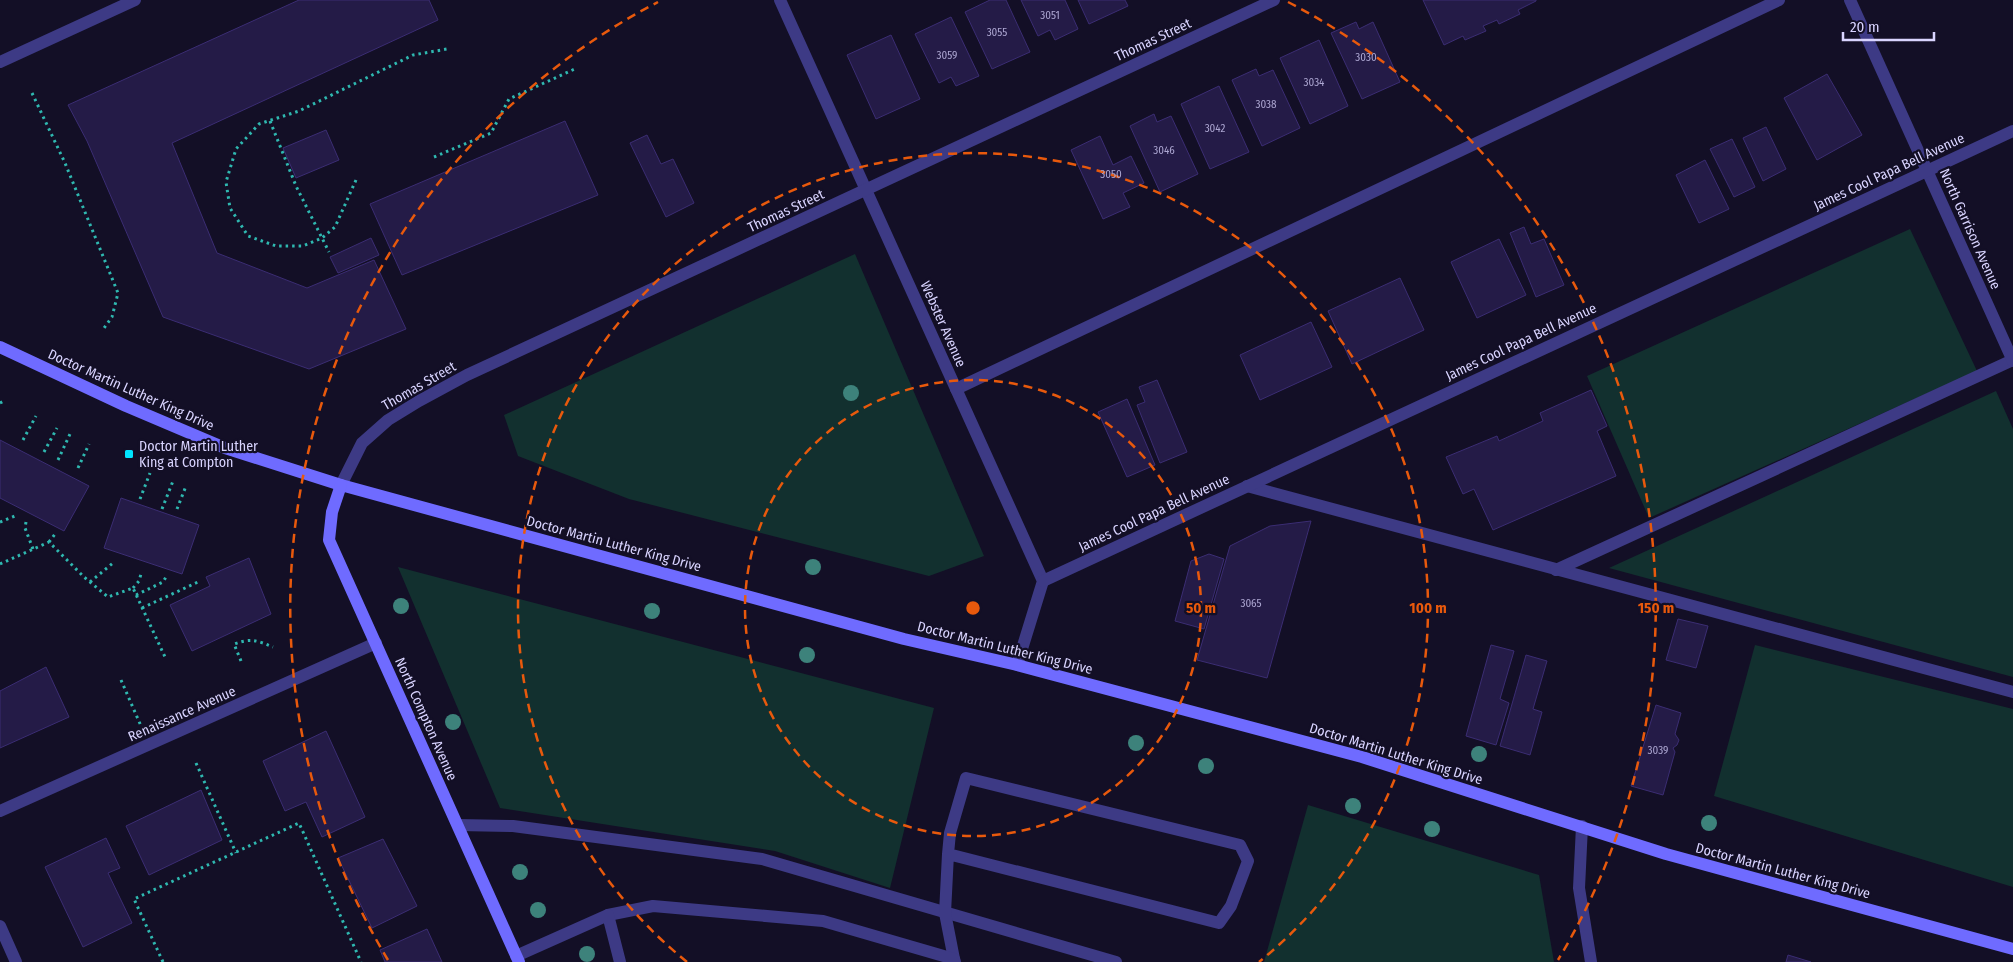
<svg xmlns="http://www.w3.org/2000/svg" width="2013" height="962" font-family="'Fira Sans Condensed',sans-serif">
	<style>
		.green { fill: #12302f }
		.building { fill: #241b47; stroke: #3b2d73 }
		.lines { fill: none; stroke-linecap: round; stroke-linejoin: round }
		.path { stroke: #2fb8b0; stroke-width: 3; stroke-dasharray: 2.5 4; stroke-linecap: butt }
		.lane { stroke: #3d3a85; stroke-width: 12 }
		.street { stroke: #3d3a85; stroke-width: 12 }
		.secondary { stroke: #6f6bff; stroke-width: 12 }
		.tree { fill: #3d827b }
		.ring { fill: none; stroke: #e8590c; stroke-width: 2.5; stroke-dasharray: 9 6 }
		.poi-dot { fill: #00e5ff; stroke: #130f26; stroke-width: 2 }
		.labels { text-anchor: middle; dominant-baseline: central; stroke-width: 4.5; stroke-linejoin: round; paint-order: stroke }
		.number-label { font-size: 11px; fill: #aca6d1 }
		.street-label { font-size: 14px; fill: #d9d4ff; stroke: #130f26 }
		.poi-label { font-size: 14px; fill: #d9d4ff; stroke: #130f26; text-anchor: start }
		.centre { fill: #e8590c; stroke: #130f26; stroke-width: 2.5 }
		.ring-label { font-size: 15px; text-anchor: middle; font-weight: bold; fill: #e8590c; stroke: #130f26; stroke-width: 4.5; stroke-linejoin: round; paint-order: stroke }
	</style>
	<rect width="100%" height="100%" fill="#130f26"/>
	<g class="green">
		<polygon points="1910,229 1977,371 1649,518 1587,376"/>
		<polygon points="855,254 984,556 929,576 629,499 518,456 504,415"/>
		<polygon points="1996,391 2013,429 2013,677 1609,568"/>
		<polygon points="398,567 934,708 890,888 775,851 500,808"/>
		<polygon points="1755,645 2013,709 2013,887 1714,796"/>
		<polygon points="1308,805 1539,875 1554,962 1264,962"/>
	</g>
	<g class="building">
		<polygon points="299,0 429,0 438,20 172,143 217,253 307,288 374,260 406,329 309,369 163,317 87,141 68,105"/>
		<polygon points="990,0 1006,0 1030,52 992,69 965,12"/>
		<polygon points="1021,0 1065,0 1078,29 1055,40 1050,30 1038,36"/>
		<polygon points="1078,0 1125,0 1128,6 1089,24"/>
		<polygon points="1423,0 1536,0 1536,1 1518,10 1520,14 1499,24 1497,20 1483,26 1486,31 1465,40 1463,36 1444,45"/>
		<polygon points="951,17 979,76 956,86 951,77 939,83 915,34"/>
		<polygon points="1356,22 1359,29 1373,22 1400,82 1362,99 1331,33"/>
		<polygon points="891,35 920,99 876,119 847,55"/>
		<polygon points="1319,40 1348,106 1310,124 1280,58"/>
		<polygon points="1256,69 1259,76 1273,70 1300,128 1262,146 1232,80"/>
		<polygon points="1827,74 1862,135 1817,160 1784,98"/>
		<polygon points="1219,86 1249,152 1210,169 1181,104"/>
		<polygon points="1154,114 1157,122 1171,116 1198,174 1160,192 1130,126"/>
		<polygon points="565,121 598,195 402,275 370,204"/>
		<polygon points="1766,127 1786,169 1763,181 1743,138"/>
		<polygon points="326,130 339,160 296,178 283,148"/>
		<polygon points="647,135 661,164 673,159 694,203 666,217 630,143"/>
		<polygon points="1100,136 1113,165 1131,156 1144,183 1123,193 1130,207 1103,219 1071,150"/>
		<polygon points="1732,139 1755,187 1734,197 1710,149"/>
		<polygon points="1705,160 1729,209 1699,223 1676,175"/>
		<polygon points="1524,227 1531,244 1544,239 1564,285 1536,297 1510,233"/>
		<polygon points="371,238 379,255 338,273 330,257"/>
		<polygon points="1499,239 1526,295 1477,318 1451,262"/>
		<polygon points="1400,278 1424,330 1352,364 1328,311"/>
		<polygon points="1311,322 1332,367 1260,400 1240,355"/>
		<polygon points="1157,380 1187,452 1160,463 1137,405 1145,402 1139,387"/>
		<polygon points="1591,390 1607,426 1597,431 1616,476 1493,530 1474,489 1463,494 1446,457 1497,436 1499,441 1543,421 1540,413"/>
		<polygon points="1127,399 1155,465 1127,477 1098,412"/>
		<polygon points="0,440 89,486 64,531 0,498"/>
		<polygon points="121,498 199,525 182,574 104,548"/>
		<polygon points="1311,521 1267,678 1197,660 1230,546 1270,526"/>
		<polygon points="1209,554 1224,559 1204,629 1175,621 1191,561"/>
		<polygon points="249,558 271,614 192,651 170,605 210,586 206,577"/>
		<polygon points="1678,619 1708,626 1696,668 1666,660"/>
		<polygon points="1491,645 1514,651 1500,699 1509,703 1496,745 1466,736"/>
		<polygon points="1526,655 1547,661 1533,709 1542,712 1530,755 1500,746"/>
		<polygon points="46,667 69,717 0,748 0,691"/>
		<polygon points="1656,705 1681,713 1675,734 1679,740 1677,745 1673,748 1675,752 1663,795 1631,786"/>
		<polygon points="326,731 365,817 322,837 306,802 285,811 263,761"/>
		<polygon points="201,790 222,840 149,875 126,826"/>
		<polygon points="106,838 120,868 108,873 132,923 83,947 45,867"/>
		<polygon points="383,839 417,906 372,928 338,858"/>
		<polygon points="427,929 442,962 385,962 380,950"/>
		<polygon points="1788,955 1811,962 1786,962"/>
	</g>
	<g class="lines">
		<g class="path">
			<polyline points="32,93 65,163 118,293 112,317 102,331"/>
			<polyline points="270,121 296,186 329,252"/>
			<polyline points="434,157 491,133 509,99 577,68"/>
			<polyline points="356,180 335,227 322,238 303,246 276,246 248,236 230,208 226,182 236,149 259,124 299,111 413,55 447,49"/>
			<polyline points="0,403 4,401"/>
			<polyline points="23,440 36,416"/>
			<polyline points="44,452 57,428"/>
			<polyline points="58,460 70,434"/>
			<polyline points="78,468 89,444"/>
			<polyline points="140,499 150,473"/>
			<polyline points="162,509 173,481"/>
			<polyline points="177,509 186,486"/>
			<polyline points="0,522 15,516"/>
			<polyline points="26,522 25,528 33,549"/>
			<polyline points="49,542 55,534"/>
			<polyline points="0,564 49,542 84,577 108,597 133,588 165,657"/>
			<polyline points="90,582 113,563"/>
			<polyline points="133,588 139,581 141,574"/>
			<polyline points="136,595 163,582 166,577"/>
			<polyline points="142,608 200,581"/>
			<path d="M241,661L234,644C251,638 256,640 273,647"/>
			<polyline points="121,680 141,726"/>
			<polyline points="196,763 236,853"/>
			<polyline points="163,962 134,899 299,823 361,962"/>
		</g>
		<g class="lane">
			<polyline points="956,389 1779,0"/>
			<polyline points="1247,486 2013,692"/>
			<polyline points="1556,570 2013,360"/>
			<polyline points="458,825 513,826 762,859 1116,962"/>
			<polyline points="948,854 1219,923 1231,906 1248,861 1240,845 966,778 950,833 948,854 945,913 954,959"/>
			<polyline points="608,915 653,906 823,921 954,959 955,962"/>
			<polyline points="516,956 608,915 620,962"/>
		</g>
		<g class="street">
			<polyline points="780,0 1043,581 1017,665"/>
			<polyline points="1850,0 2013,361"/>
			<polyline points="0,62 135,0"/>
			<polyline points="341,485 362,443 388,420 419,401 467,375 1274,0"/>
			<polyline points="1043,581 2013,131"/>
			<polyline points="0,811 376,643"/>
			<polyline points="1582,826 1579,888 1591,962"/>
			<polyline points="0,926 16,962"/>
		</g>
		<g class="secondary">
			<polyline points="0,347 126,406 225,448 341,485 904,639 1017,665 1362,757 1666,854 2013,949"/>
			<polyline points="341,485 332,512 329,540 519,962"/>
		</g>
	</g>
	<g class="tree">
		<circle cx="851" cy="393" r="8"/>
		<circle cx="813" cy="567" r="8"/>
		<circle cx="401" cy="606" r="8"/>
		<circle cx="652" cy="611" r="8"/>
		<circle cx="807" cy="655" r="8"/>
		<circle cx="453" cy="722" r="8"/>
		<circle cx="1136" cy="743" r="8"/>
		<circle cx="1479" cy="754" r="8"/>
		<circle cx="1206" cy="766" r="8"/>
		<circle cx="1353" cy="806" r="8"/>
		<circle cx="1709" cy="823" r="8"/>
		<circle cx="1432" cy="829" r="8"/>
		<circle cx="520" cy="872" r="8"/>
		<circle cx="538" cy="910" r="8"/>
		<circle cx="587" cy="954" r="8"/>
	</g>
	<g class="ring">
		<circle cx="973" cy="608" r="228"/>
		<path d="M687 962A455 455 0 1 1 1259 962"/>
		<path d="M388 960A683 683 0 0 1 658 2M1288 2A683 683 0 0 1 1558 960"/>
	</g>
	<rect class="poi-dot" x="124" y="449" width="10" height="10" rx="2.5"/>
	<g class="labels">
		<g class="number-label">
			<text x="1050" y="15">3051</text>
			<text x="997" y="32">3055</text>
			<text x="947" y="55">3059</text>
			<text x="1366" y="57">3030</text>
			<text x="1314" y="82">3034</text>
			<text x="1266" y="104">3038</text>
			<text x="1215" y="128">3042</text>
			<text x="1164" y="150">3046</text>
			<text x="1111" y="174">3050</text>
			<text x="1251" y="603">3065</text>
			<text x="1658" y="750">3039</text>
		</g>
		<g class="street-label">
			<text transform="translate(1153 40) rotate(-25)">Thomas Street</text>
			<text transform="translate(1889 172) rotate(-25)">James Cool Papa Bell Avenue</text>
			<text transform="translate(786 211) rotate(-25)">Thomas Street</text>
			<text transform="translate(1970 229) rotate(66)">North Garrison Avenue</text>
			<text transform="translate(943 324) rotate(66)">Webster Avenue</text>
			<text transform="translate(1521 342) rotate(-25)">James Cool Papa Bell Avenue</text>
			<text transform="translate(419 386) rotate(-30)">Thomas Street</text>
			<text transform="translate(131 390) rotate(24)">Doctor Martin Luther King Drive</text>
			<text transform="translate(1154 513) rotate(-25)">James Cool Papa Bell Avenue</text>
			<text transform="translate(614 544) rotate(15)">Doctor Martin Luther King Drive</text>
			<text transform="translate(1005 648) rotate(14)">Doctor Martin Luther King Drive</text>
			<text transform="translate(182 714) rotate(-24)">Renaissance Avenue</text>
			<text transform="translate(426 719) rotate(66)">North Compton Avenue</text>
			<text transform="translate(1396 754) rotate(17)">Doctor Martin Luther King Drive</text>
			<text transform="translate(1783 871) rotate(15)">Doctor Martin Luther King Drive</text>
		</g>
		<g class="poi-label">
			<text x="139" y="446">Doctor Martin Luther<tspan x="139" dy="16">King at Compton</tspan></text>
		</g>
	</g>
	<circle cx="973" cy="608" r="8" class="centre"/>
	<g class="ring-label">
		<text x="1201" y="613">50 m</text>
		<text x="1428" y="613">100 m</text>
		<text x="1656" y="613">150 m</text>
	</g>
	<path d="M1843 32v8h91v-8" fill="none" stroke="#d9d4ff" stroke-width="2.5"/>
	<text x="1850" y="32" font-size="15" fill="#d9d4ff" stroke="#130f26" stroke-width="4" paint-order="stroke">20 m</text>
</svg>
